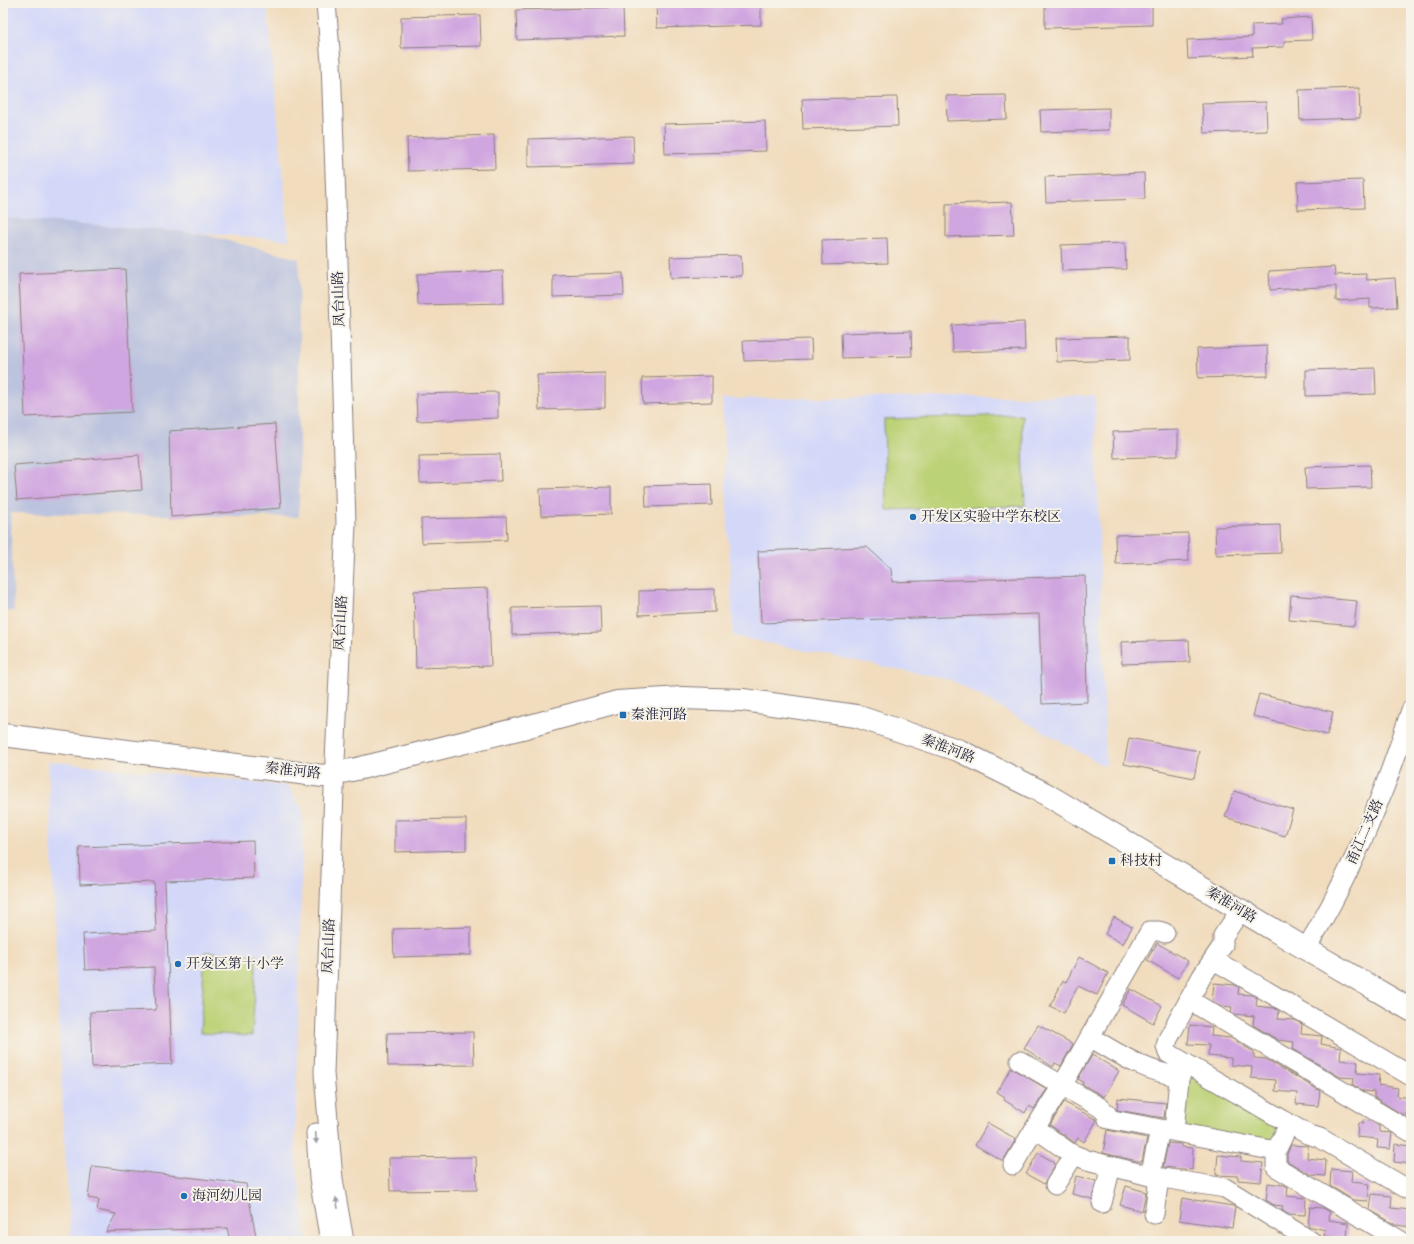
<svg xmlns="http://www.w3.org/2000/svg" width="1414" height="1244" font-family="'Old Standard TT','Noto Serif SC',serif">
	<style>
		.built { fill: #d3d8f9 }
		.industrial { fill: #bcc3de }
		.green { fill: #bcd277; stroke: #6f7a59 }
		.building { fill: #d0a6e0 }
		.lines { fill: none; stroke-linecap: round; stroke-linejoin: round }
		.minor-casing { stroke: #8a7f7c; stroke-width: 21 }
		.major-casing { stroke: #8a7f7c; stroke-width: 24 }
		.minor { stroke: #fff; stroke-width: 19 }
		.major { stroke: #fff; stroke-width: 22 }
		.oneway { fill: #9c9ca7 }
		.poi-dot { fill: #1f6fb2; stroke: #f7f3e8; stroke-width: 1.5 }
		.labels { text-anchor: middle; dominant-baseline: central; stroke-width: 4; stroke-linejoin: round; paint-order: stroke }
		.street-label { font-size: 14px; fill: #22223b; stroke: #f7f3e8 }
		.poi-label { font-size: 14px; fill: #22223b; stroke: #f7f3e8; text-anchor: start }
	</style>
	<rect width="100%" height="100%" fill="#f7f3e8"/>
	<filter id="ink" filterUnits="userSpaceOnUse"><feTurbulence type="fractalNoise" baseFrequency=".025" numOctaves="2"/><feDisplacementMap in="SourceGraphic" scale="8" xChannelSelector="R" yChannelSelector="G"/><feConvolveMatrix kernelMatrix="1 2 1 2 8 2 1 2 1" color-interpolation-filters="sRGB"/></filter>
	<filter id="wash" filterUnits="userSpaceOnUse"><feTurbulence type="fractalNoise" baseFrequency=".012" numOctaves="4" result="noise"/><feDisplacementMap in="SourceGraphic" scale="16" xChannelSelector="R" yChannelSelector="G"/><feGaussianBlur stdDeviation="0.9" result="paint"/><feColorMatrix in="noise" values="0 0 0 0 0 0 0 0 0 0 0 0 0 0 0 0 0 1.4 0 .05"/><feComposite in="paint" operator="in"/></filter>
	<g filter="url(#wash)">
		<rect width="100%" height="100%" fill="#f1dcbd"/>
		<g class="built">
			<polygon points="3,3 267,3 289,240 3,218"/>
			<polygon points="1095,396 1106,767 951,680 733,636 722,399"/>
			<polygon points="48,761 288,786 303,810 295,1151 307,1241 71,1241 63,1119"/>
		</g>
		<polygon class="industrial" points="3,218 198,233 299,259 299,517 10,513 14,611 3,612"/>
		<g class="green">
			<polygon points="1022,415 1025,506 886,510 884,419"/>
			<polygon points="205,952 257,955 252,1036 200,1033"/>
			<polygon points="1187,1073 1278,1123 1274,1139 1268,1144 1183,1129"/>
		</g>
		<g id="blocks">
			<g class="building">
				<polygon points="656,3 761,3 761,25 657,28"/>
				<polygon points="1045,3 1152,3 1152,25 1045,28"/>
				<polygon points="623,7 624,36 517,40 516,10"/>
				<polygon points="480,15 481,46 401,48 401,17"/>
				<polygon points="1311,17 1312,40 1284,41 1284,47 1252,48 1253,56 1188,59 1187,40 1252,37 1252,25 1282,24 1281,19"/>
				<polygon points="1359,88 1360,118 1300,120 1299,90"/>
				<polygon points="1006,95 1007,119 947,121 946,96"/>
				<polygon points="897,97 898,126 803,129 802,99"/>
				<polygon points="1266,102 1267,131 1204,133 1202,104"/>
				<polygon points="1109,108 1109,130 1041,132 1040,110"/>
				<polygon points="765,121 766,151 665,154 664,124"/>
				<polygon points="494,135 495,169 408,171 407,138"/>
				<polygon points="633,136 634,164 528,167 528,139"/>
				<polygon points="1144,173 1145,199 1046,202 1045,177"/>
				<polygon points="1363,180 1364,208 1298,210 1297,182"/>
				<polygon points="1012,202 1014,235 946,237 946,204"/>
				<polygon points="887,238 888,263 823,265 822,240"/>
				<polygon points="1125,243 1126,269 1062,271 1061,245"/>
				<polygon points="741,255 742,276 671,278 670,257"/>
				<polygon points="1334,267 1335,275 1366,274 1367,280 1395,278 1397,307 1370,308 1370,299 1336,301 1336,286 1270,290 1269,271"/>
				<polygon points="125,269 132,412 25,417 19,274"/>
				<polygon points="503,271 504,303 418,305 417,274"/>
				<polygon points="623,273 624,295 553,297 553,275"/>
				<polygon points="1024,322 1025,350 953,352 952,325"/>
				<polygon points="911,331 912,356 842,358 841,333"/>
				<polygon points="1130,336 1130,360 1057,362 1056,338"/>
				<polygon points="811,339 812,359 744,361 743,341"/>
				<polygon points="1267,346 1268,376 1198,378 1197,349"/>
				<polygon points="1375,368 1376,394 1306,396 1306,370"/>
				<polygon points="605,373 605,408 539,410 537,375"/>
				<polygon points="712,376 712,402 643,404 642,378"/>
				<polygon points="498,392 498,418 417,421 416,394"/>
				<polygon points="275,424 281,508 171,517 169,431"/>
				<polygon points="1178,430 1178,456 1114,458 1113,432"/>
				<polygon points="500,454 501,481 420,483 419,456"/>
				<polygon points="139,455 142,490 17,500 14,465"/>
				<polygon points="1370,465 1371,487 1306,489 1305,467"/>
				<polygon points="711,484 712,505 646,507 645,486"/>
				<polygon points="611,487 611,514 541,516 540,489"/>
				<polygon points="506,517 507,540 422,543 421,519"/>
				<polygon points="1280,525 1281,553 1216,555 1215,527"/>
				<polygon points="1188,533 1189,561 1116,564 1115,535"/>
				<polygon points="867,547 891,569 892,582 1085,576 1087,702 1042,704 1039,614 761,623 758,551"/>
				<polygon points="488,588 491,666 416,668 414,591"/>
				<polygon points="715,589 715,612 639,615 639,591"/>
				<polygon points="1291,595 1357,601 1354,626 1289,620"/>
				<polygon points="600,606 601,632 512,635 512,608"/>
				<polygon points="1189,640 1190,662 1122,664 1121,642"/>
				<polygon points="1259,694 1333,712 1327,735 1253,716"/>
				<polygon points="1129,738 1199,751 1194,778 1124,764"/>
				<polygon points="1234,791 1293,810 1285,836 1225,817"/>
				<polygon points="466,819 466,850 395,852 395,820"/>
				<polygon points="253,841 254,878 165,881 172,1064 92,1067 90,1012 156,1010 154,967 85,970 83,934 156,931 154,882 80,885 79,847"/>
				<polygon points="1114,917 1132,927 1123,944 1105,934"/>
				<polygon points="471,927 471,955 394,957 393,929"/>
				<polygon points="1157,943 1188,961 1178,978 1147,960"/>
				<polygon points="1079,957 1108,973 1097,995 1078,986 1064,1013 1050,1006 1063,981 1066,982"/>
				<polygon points="1214,983 1235,985 1239,987 1238,994 1252,995 1257,998 1256,1006 1274,1008 1279,1011 1278,1019 1295,1020 1302,1024 1301,1034 1322,1036 1321,1044 1341,1048 1340,1060 1358,1062 1357,1073 1379,1075 1378,1085 1398,1088 1397,1096 1411,1098 1411,1114 1401,1114 1374,1097 1374,1092 1363,1091 1353,1085 1354,1078 1340,1077 1293,1049 1294,1042 1278,1040 1253,1025 1254,1016 1234,1014 1231,1012 1232,1007 1221,1006 1212,1001"/>
				<polygon points="1131,989 1162,1006 1153,1023 1122,1005"/>
				<polygon points="1038,1025 1073,1044 1061,1066 1055,1063 1053,1067 1024,1048"/>
				<polygon points="1190,1025 1212,1027 1211,1036 1231,1038 1254,1052 1254,1058 1266,1059 1320,1091 1318,1106 1296,1104 1297,1093 1275,1091 1276,1080 1251,1078 1252,1067 1231,1065 1231,1058 1208,1056 1209,1045 1188,1044"/>
				<polygon points="473,1032 474,1065 388,1066 387,1033"/>
				<polygon points="1092,1055 1119,1071 1104,1097 1082,1084 1083,1082 1078,1079"/>
				<polygon points="1011,1068 1047,1089 1034,1109 1029,1106 1025,1113 1004,1100 1005,1097 997,1092"/>
				<polygon points="1118,1098 1166,1103 1164,1118 1117,1110"/>
				<polygon points="1064,1102 1097,1120 1084,1142 1078,1138 1075,1143 1050,1125"/>
				<polygon points="1363,1120 1371,1121 1379,1126 1379,1132 1392,1133 1390,1149 1377,1148 1378,1139 1357,1137 1358,1123 1363,1124"/>
				<polygon points="988,1123 1016,1139 1003,1161 975,1145"/>
				<polygon points="1107,1130 1147,1138 1142,1161 1137,1161 1103,1153"/>
				<polygon points="1168,1143 1181,1144 1181,1147 1193,1148 1192,1170 1163,1167"/>
				<polygon points="1395,1144 1411,1146 1411,1164 1394,1162"/>
				<polygon points="1291,1145 1308,1146 1307,1158 1326,1160 1325,1176 1311,1175 1287,1161 1287,1154"/>
				<polygon points="1038,1153 1054,1162 1055,1165 1044,1184 1026,1174"/>
				<polygon points="1218,1155 1241,1157 1241,1161 1263,1163 1261,1182 1238,1180 1238,1176 1216,1175"/>
				<polygon points="476,1157 477,1190 390,1191 389,1158"/>
				<polygon points="92,1166 246,1184 257,1241 230,1241 227,1228 106,1232 116,1214 97,1210 99,1200 88,1198"/>
				<polygon points="1331,1169 1352,1171 1351,1182 1370,1184 1368,1201 1353,1200 1330,1186"/>
				<polygon points="1076,1176 1096,1181 1092,1199 1072,1194"/>
				<polygon points="1268,1183 1284,1185 1288,1187 1287,1196 1306,1198 1305,1215 1287,1214 1282,1210 1283,1206 1274,1205 1266,1200"/>
				<polygon points="1126,1186 1146,1192 1142,1211 1120,1205"/>
				<polygon points="1372,1194 1392,1196 1391,1208 1411,1210 1411,1227 1396,1225 1370,1210"/>
				<polygon points="1182,1198 1233,1206 1235,1207 1232,1228 1179,1220"/>
				<polygon points="1310,1207 1323,1208 1330,1212 1329,1220 1348,1223 1347,1239 1324,1236 1325,1230 1308,1226"/>
			</g>
		</g>
	</g>
	<g filter="url(#ink)">
		<use href="#blocks" fill-opacity="0" stroke="#8a7f7c" stroke-width="1"/>
		<g class="lines">
			<defs>
				<g id="minor">
					<polyline points="326,3 331,62 337,229 346,524 335,761 324,1073 333,1179 344,1241"/>
					<polyline points="1241,910 1223,936 1223,945 1202,976 1168,1039 1166,1046 1168,1053 1307,1134 1320,1138 1411,1191"/>
					<path d="M1306,949C1351,874 1385,794 1411,710"/>
					<polyline points="1214,960 1411,1076"/>
					<polyline points="1189,1000 1411,1132"/>
					<path d="M1090,1037C1119,1054 1145,1072 1179,1076"/>
					<polyline points="1020,1061 1101,1108 1107,1114 1108,1119 1276,1151"/>
					<polyline points="1289,1124 1276,1151 1276,1167 1401,1241"/>
					<polyline points="1160,1130 1150,1176 1225,1188 1311,1241"/>
					<polyline points="1174,1131 1179,1079 1184,1066"/>
					<polyline points="316,1133 319,1178 330,1241"/>
					<polyline points="1013,1165 1035,1128"/>
					<polyline points="1150,1176 1087,1160 1070,1153 1035,1128 1063,1084 1150,931 1159,931 1165,933"/>
					<polyline points="1055,1185 1074,1155"/>
					<polyline points="1102,1203 1111,1166"/>
					<polyline points="1154,1214 1159,1178"/>
				</g>
				<polyline id="major" points="3,735 323,776 361,768 526,727 617,702 682,698 743,700 856,716 960,751 1044,793 1306,949 1411,1010"/>
			</defs>
			<use href="#minor" class="minor-casing"/>
			<use href="#major" class="major-casing"/>
			<use href="#minor" class="minor"/>
			<use href="#major" class="major"/>
		</g>
		<defs><path id="oneway-solid" d="M-6-.8H1V-3.2L6.5 0L1 3.2V.8H-6Z"/></defs>
		<g class="oneway">
			<use href="#oneway-solid" transform="translate(316 1138) rotate(87)"/>
			<use href="#oneway-solid" transform="translate(337 1203) rotate(-101)"/>
		</g>
	</g>
	<g class="poi-dot">
		<circle cx="913" cy="517" r="4"/>
		<rect x="619" y="711" width="8" height="8" rx="2"/>
		<rect x="1108" y="857" width="8" height="8" rx="2"/>
		<circle cx="178" cy="964" r="4"/>
		<circle cx="184" cy="1196" r="4"/>
	</g>
	<g class="labels">
		<g class="street-label">
			<text transform="translate(339 299) rotate(-92)">凤台山路</text>
			<text transform="translate(341 623) rotate(-87)">凤台山路</text>
			<text transform="translate(948 749) rotate(21)">秦淮河路</text>
			<text transform="translate(293 771) rotate(6)">秦淮河路</text>
			<text transform="translate(1365 832) rotate(-66)">甬江二支路</text>
			<text transform="translate(1231 905) rotate(31)">秦淮河路</text>
			<text transform="translate(329 946) rotate(-88)">凤台山路</text>
		</g>
		<g class="poi-label">
			<text x="921" y="517">开发区实验中学东校区</text>
			<text x="631" y="715">秦淮河路</text>
			<text x="1120" y="861">科技村</text>
			<text x="186" y="964">开发区第十小学</text>
			<text x="192" y="1196">海河幼儿园</text>
		</g>
	</g>
	<rect width="1414" height="1244" fill="none" stroke="#f7f3e8" stroke-width="16"/>
</svg>
